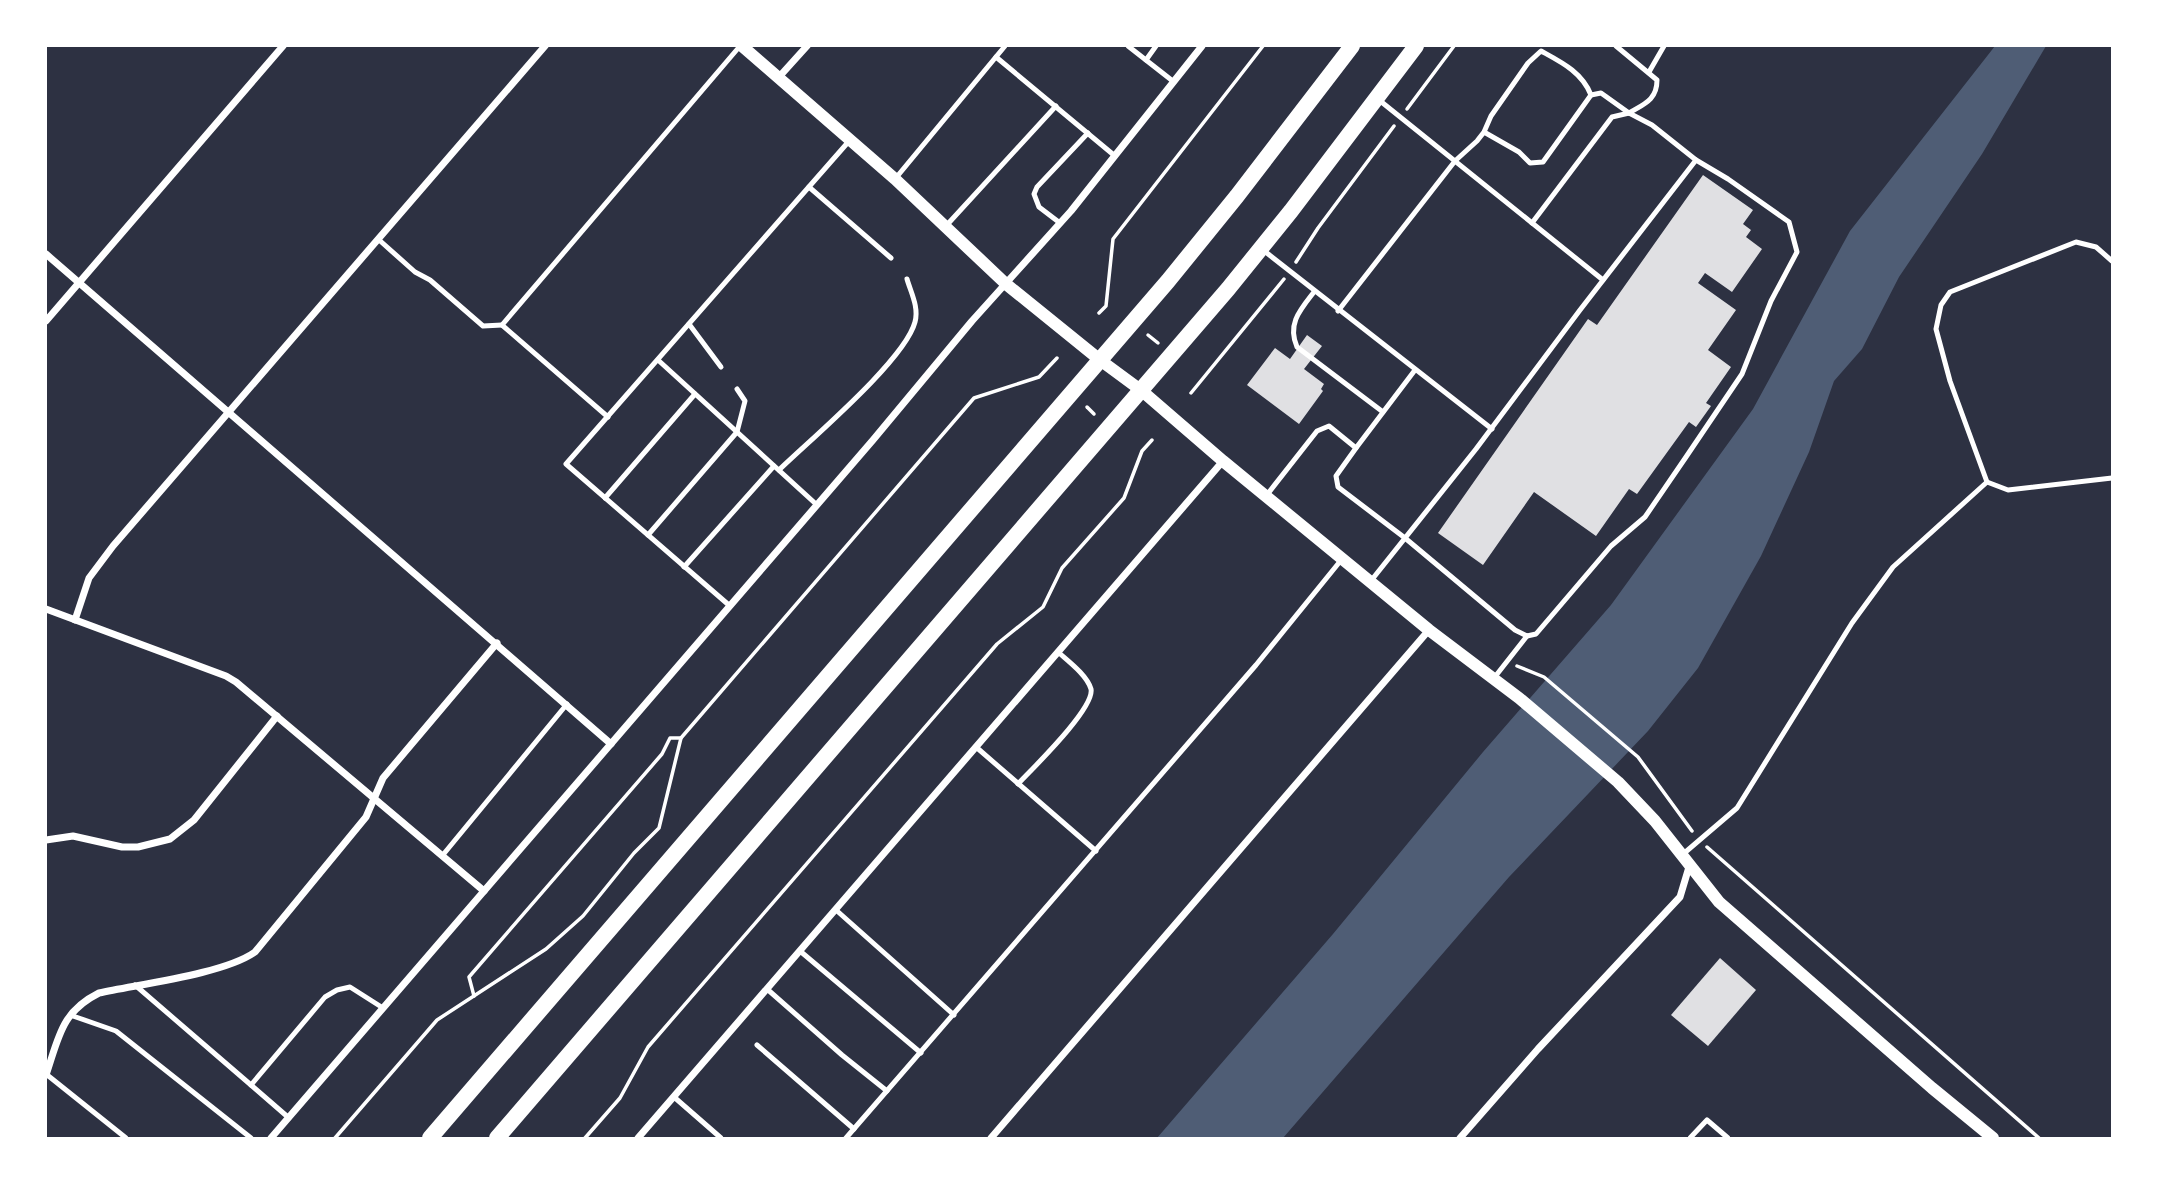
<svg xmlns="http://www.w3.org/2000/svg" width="2158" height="1184" font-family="Montserrat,sans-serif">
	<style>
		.water { fill: #4f5d75 }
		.building { fill: #e0e0e3 }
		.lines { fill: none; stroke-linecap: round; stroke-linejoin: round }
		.path { stroke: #fff; stroke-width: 3.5 }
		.service { stroke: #fff; stroke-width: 5 }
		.minor { stroke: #fff; stroke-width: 7 }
		.tertiary { stroke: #fff; stroke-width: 12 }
		.primary { stroke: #fff; stroke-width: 16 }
	</style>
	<rect width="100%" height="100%" fill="#2d3142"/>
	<polygon class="water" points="1995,46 2046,46 1982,154 1899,277 1862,349 1834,381 1809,452 1761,556 1698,668 1648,731 1509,877 1283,1138 1157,1138 1333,934 1483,752 1611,605 1753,409 1850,231"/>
	<g class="building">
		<polygon points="1703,175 1753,210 1743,224 1751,230 1746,237 1762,249 1732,292 1705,273 1698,283 1736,310 1708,350 1731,367 1706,403 1711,406 1696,427 1689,422 1637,494 1629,489 1596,536 1534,492 1483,565 1438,533 1588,319 1597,325"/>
		<polygon points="1307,335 1322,346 1304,369 1324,384 1321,389 1323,391 1299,424 1247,385 1275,348 1290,359"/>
		<polygon points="1720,958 1756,990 1708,1046 1671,1015"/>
	</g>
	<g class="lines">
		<g class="path">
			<polyline points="1407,109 1454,46"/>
			<polyline points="1296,262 1318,228 1394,126"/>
			<polyline points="1099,313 1106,306 1113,239 1263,46"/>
			<polyline points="1148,335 1158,343"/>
			<polyline points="1191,393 1284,279"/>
			<polyline points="1087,407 1094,414"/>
			<polyline points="1517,666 1544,677 1638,757 1692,831"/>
			<polyline points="1707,847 2039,1138"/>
			<polyline points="474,996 469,977 662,754 670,738 681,738"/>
			<polyline points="335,1138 437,1020 546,949 583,916 634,853 659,828 681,738 974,398 1039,377 1057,358"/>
			<polyline points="585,1138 620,1098 648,1047 997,644 1043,607 1062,568 1124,498 1142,451 1152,440"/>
		</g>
		<g class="service">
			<polyline points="1128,46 1174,82"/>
			<polyline points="996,57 1115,156"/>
			<polyline points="1146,60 1156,46"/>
			<polyline points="1649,72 1664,46"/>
			<polyline points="1591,95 1601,93 1629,113"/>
			<polyline points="1379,100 1603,280"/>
			<polyline points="895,179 1005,46"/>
			<polyline points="809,187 891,258"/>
			<polyline points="1060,223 1039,207 1034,194 1037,187 1088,133"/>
			<polyline points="1532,223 1612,117 1629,113"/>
			<polyline points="945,227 1056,106"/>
			<polyline points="378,239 415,272 430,280 483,326 502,325"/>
			<polyline points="1263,250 1492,429"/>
			<polyline points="2112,261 2096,247 2076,242 1950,292 1941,305 1936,329 1950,381 1987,482 2008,490 2112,478"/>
			<path d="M1314,292C1300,310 1287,324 1297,347L1383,412"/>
			<path d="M1338,311L1455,161L1477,141L1484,132L1491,116L1528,63L1541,51C1561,62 1582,72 1591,95L1543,162L1530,163L1519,152L1484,132"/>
			<polyline points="689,324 721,367"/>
			<polyline points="658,360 817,505"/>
			<polyline points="608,417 502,325 740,46"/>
			<polyline points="1356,448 1336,476 1338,487 1405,538 1515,630 1527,636 1536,634 1611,546 1645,517 1686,457 1742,374 1771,301 1797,252 1789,222 1728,179 1696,160"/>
			<path d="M779,470C811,439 905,360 915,322C919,307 911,293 907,279"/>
			<polyline points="1266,496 1317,431 1329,426 1356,448 1415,370"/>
			<polyline points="605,498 695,394"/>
			<polyline points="648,535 737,432 745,401 737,389"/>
			<polyline points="684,567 774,466"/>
			<path d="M1370,582L1476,449L1580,310L1696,160L1652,125L1629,113C1644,104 1657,100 1657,80L1616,46"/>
			<polyline points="730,606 566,464 850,140"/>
			<polyline points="1494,678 1527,636"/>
			<polyline points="976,747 1096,851"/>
			<path d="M1018,784C1033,768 1095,708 1091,689C1087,675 1068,661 1058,652"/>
			<polyline points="1682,855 1737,808 1852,623 1893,567 1987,482"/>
			<polyline points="442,856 567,704"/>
			<polyline points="836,910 954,1015"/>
			<polyline points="800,951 921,1053"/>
			<polyline points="135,985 251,1085 325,997 337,990 350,987 383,1008"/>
			<polyline points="767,989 842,1055 887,1091"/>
			<polyline points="70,1015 116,1031 251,1138"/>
			<polyline points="757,1045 854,1129"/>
			<polyline points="46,1074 126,1138"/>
			<polyline points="251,1085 289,1118"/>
			<polyline points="674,1097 721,1138"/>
			<polyline points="846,1138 1256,665 1342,559"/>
			<polyline points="1690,1138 1707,1120 1728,1138"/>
		</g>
		<g class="minor">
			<polyline points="779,77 807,46"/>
			<polyline points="46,254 611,744"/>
			<polyline points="46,321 283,46"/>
			<polyline points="46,609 226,676 236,682 484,891"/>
			<polyline points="75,620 89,578 113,546 545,46"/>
			<polyline points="46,840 73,836 122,847 138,847 170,839 194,820 277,716"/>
			<path d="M46,1075C59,1037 61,1012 99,993C140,984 224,974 255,952L366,817L383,778L497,643"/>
			<polyline points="271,1138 873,440 972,321 1071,211 1202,46"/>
			<polyline points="638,1138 1223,461"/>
			<polyline points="991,1138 1429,630"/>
			<polyline points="1460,1138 1538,1049 1680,897 1689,867"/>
		</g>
		<polyline class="tertiary" points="742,46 895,179 1006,284 1100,360 1142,391 1223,461 1429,630 1519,698 1618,782 1655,821 1719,902 1932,1088 1993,1138"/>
		<g class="primary">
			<polyline points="430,1138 1168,281 1237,196 1352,46"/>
			<polyline points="497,1138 1228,289 1291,211 1416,46"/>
		</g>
	</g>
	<rect width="2158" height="1184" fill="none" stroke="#ffffff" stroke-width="94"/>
</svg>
